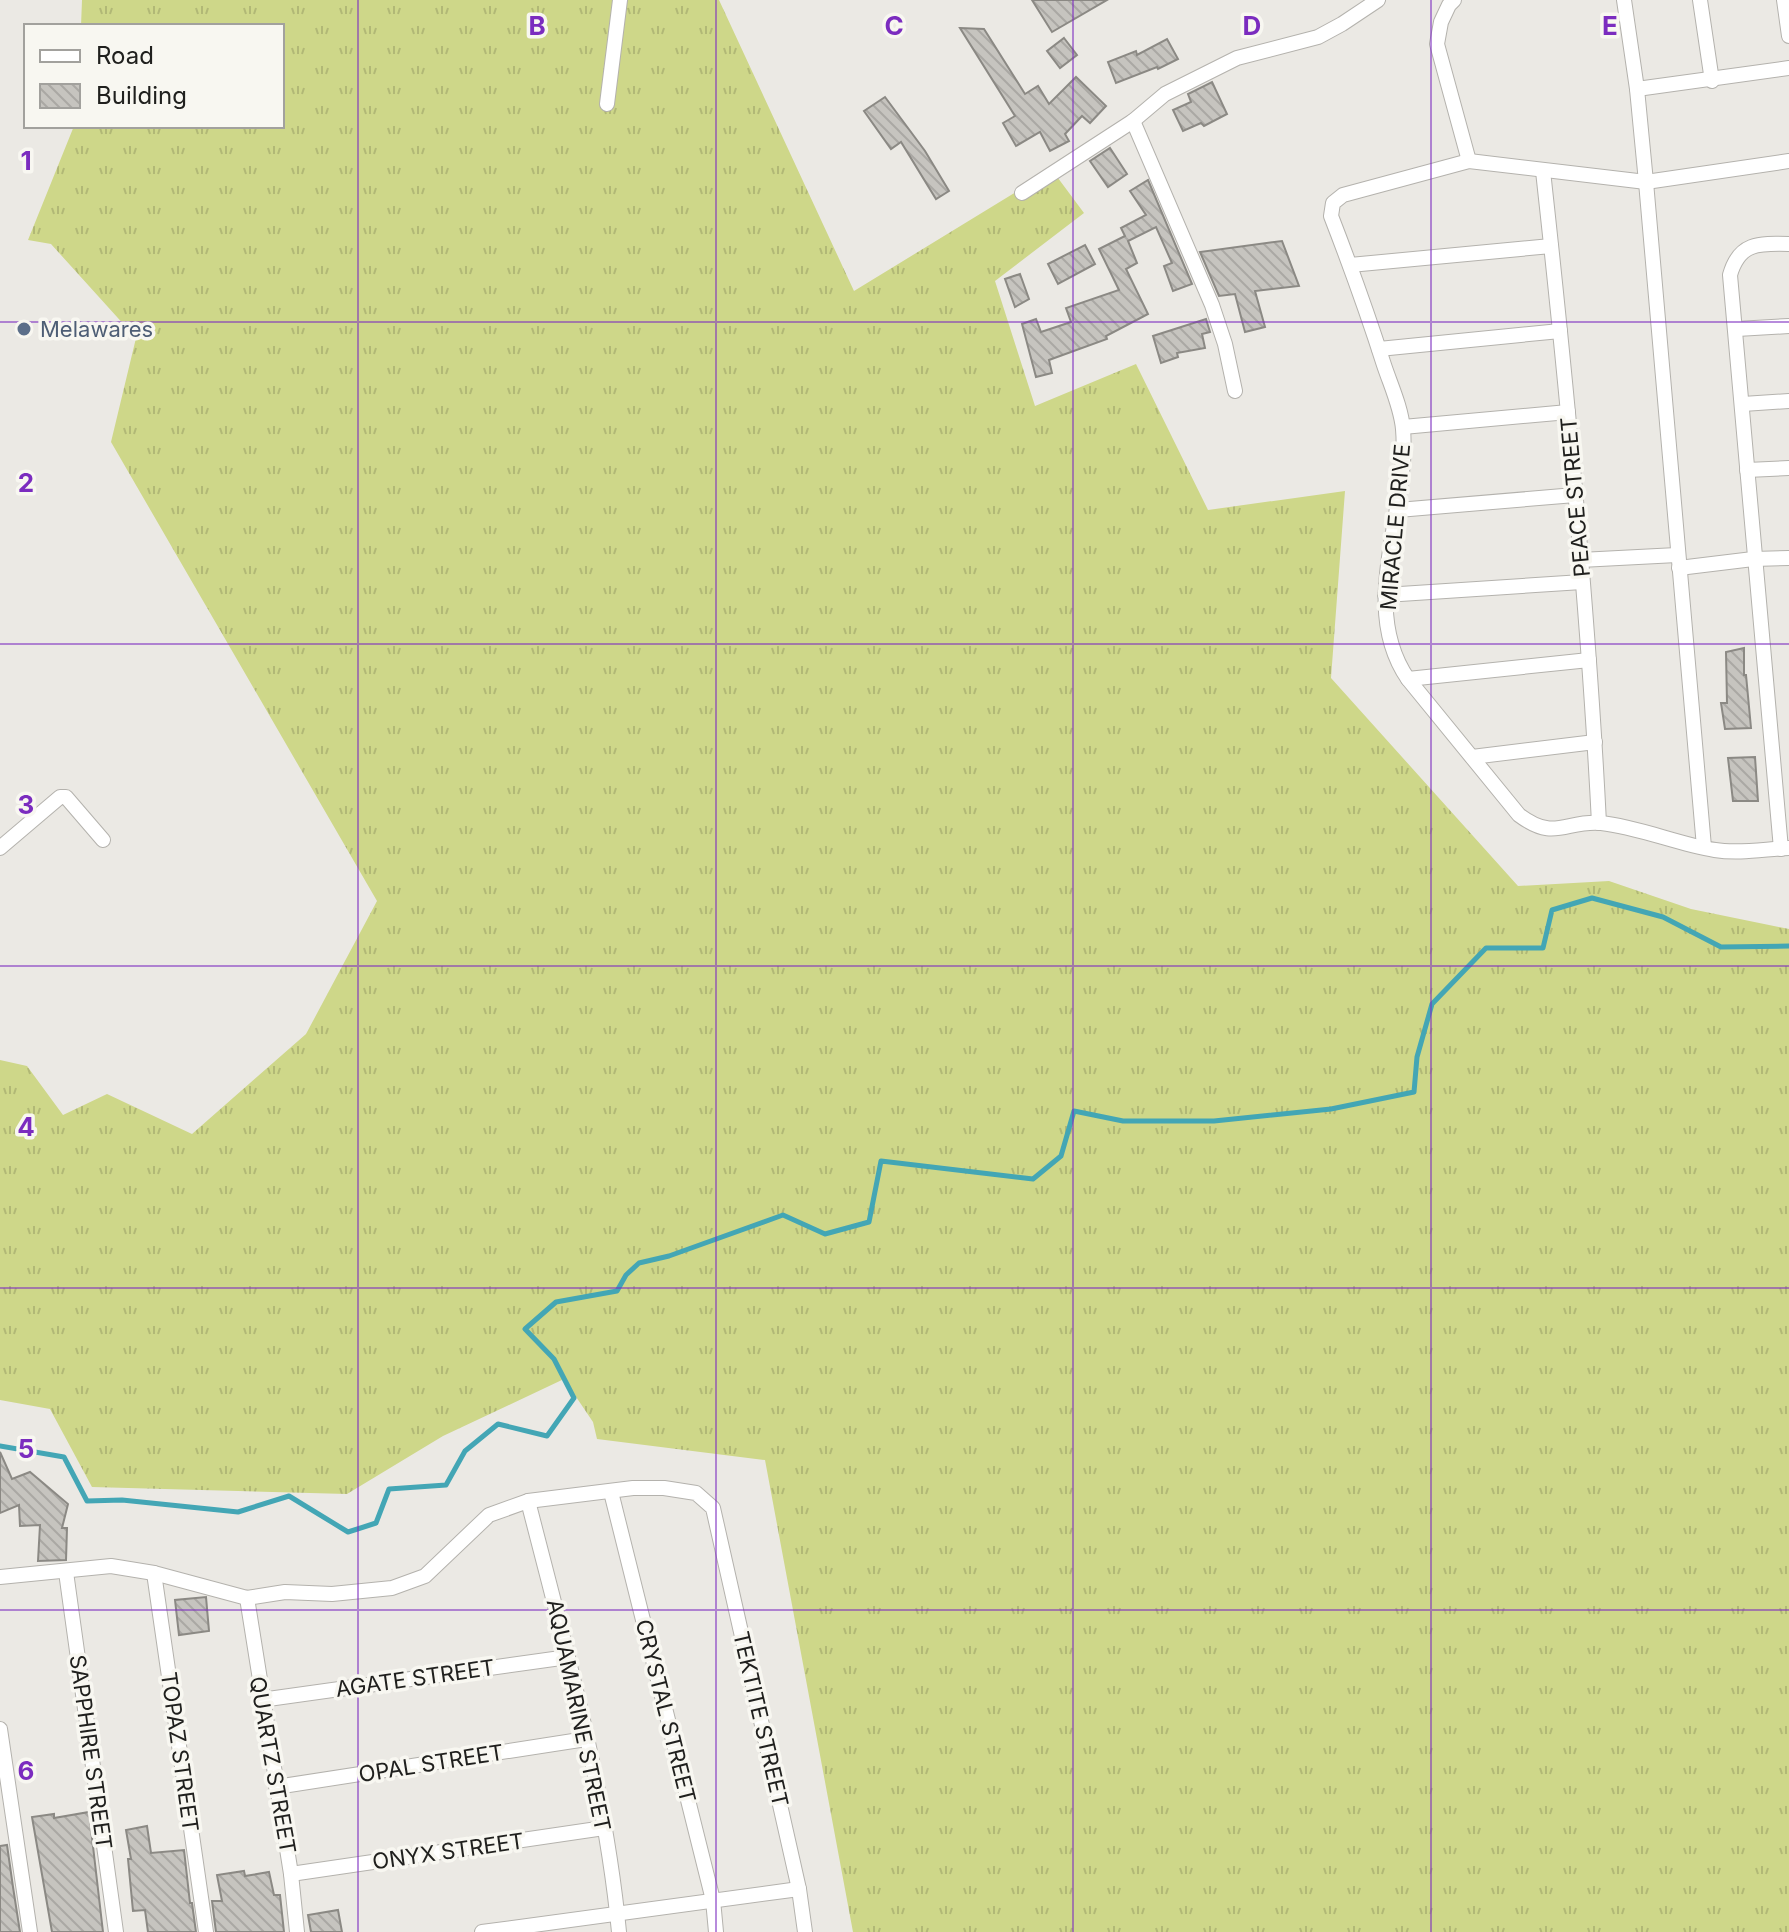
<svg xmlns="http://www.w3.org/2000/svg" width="1789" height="1932" font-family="Inter,sans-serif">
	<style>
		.grass { fill: url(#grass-tufts) }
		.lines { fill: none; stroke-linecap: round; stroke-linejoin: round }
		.stream { stroke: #43a6b5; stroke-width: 5 }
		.building { fill: url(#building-back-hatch); stroke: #8b8984; stroke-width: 2 }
		.minor-casing { stroke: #b4b2ad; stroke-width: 16 }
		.minor { stroke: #fff; stroke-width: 14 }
		.grid { fill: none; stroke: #7b2cbf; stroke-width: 2; stroke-opacity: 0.55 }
		.service-dot { fill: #5c6f8a; stroke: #f8f7f1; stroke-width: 3 }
		.labels { text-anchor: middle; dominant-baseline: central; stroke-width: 7; stroke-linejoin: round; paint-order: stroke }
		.service-label { font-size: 22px; fill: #4e5e75; stroke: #f8f7f1; text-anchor: start }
		.street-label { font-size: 22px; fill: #20201e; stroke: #f8f7f1 }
		.grid-label { font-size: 26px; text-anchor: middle; font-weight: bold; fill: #7b2cbf; stroke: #f8f7f1; stroke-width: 7; stroke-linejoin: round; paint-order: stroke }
	</style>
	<defs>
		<pattern id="grass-tufts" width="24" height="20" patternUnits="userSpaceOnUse" patternTransform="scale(2)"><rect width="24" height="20" fill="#ced789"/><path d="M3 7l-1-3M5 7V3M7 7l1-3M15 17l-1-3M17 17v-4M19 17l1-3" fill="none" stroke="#b1b876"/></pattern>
		<pattern id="building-back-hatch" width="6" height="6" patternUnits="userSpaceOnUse" patternTransform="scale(2)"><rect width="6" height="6" fill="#c6c4bf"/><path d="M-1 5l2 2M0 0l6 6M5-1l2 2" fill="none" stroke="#aaa8a4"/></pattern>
	</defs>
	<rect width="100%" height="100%" fill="#ebe9e4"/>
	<polygon class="grass" points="82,0 719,0 854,291 1052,170 1084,213 995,281 1035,406 1136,364 1208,510 1345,491 1331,678 1518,886 1609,881 1691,909 1789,929 1789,1932 853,1932 765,1460 597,1439 593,1422 564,1379 443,1436 347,1494 92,1487 50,1409 0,1400 0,1060 27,1066 63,1115 107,1094 192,1134 306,1034 377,901 111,442 136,338 51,244 28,240 74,126 282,126 282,26 81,26"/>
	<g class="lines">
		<polyline class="stream" points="0,1446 64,1457 87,1501 122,1500 238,1512 289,1496 348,1532 376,1523 389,1489 446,1485 465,1451 498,1424 547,1436 574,1398 554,1359 525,1329 556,1302 617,1291 626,1275 639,1263 669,1256 783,1215 825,1234 869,1222 881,1161 1033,1179 1061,1156 1074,1111 1123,1121 1214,1121 1331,1109 1414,1092 1417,1057 1432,1004 1486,948 1543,948 1552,910 1592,898 1663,917 1721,947 1789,946"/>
	</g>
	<g class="building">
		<polygon points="1032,0 1107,0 1052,32"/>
		<polygon points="960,28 984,29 1025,94 1038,86 1049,104 1076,77 1106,106 1090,123 1082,116 1065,134 1069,141 1050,151 1040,132 1016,146 1003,123 1015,116"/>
		<polygon points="1064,38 1077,55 1060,68 1047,51"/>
		<polygon points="1167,39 1178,59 1158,69 1157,67 1116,83 1108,62 1136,51 1137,55"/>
		<polygon points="1212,82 1227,114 1204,126 1201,123 1183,131 1173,110 1191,102 1188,94"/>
		<polygon points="885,97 925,151 949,191 936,199 901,142 891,149 864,111"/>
		<polygon points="1110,148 1127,174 1108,187 1090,161"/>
		<polygon points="1148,180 1192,284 1173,291 1164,266 1172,263 1156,227 1128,241 1137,263 1126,269 1148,314 1106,336 1107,339 1049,360 1052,373 1036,377 1022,324 1036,319 1041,332 1071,322 1066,308 1119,290 1099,249 1125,236 1121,228 1146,215 1130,191"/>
		<polygon points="1282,241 1299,286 1255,291 1265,327 1245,332 1235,294 1219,296 1200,252"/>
		<polygon points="1085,245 1095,264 1058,284 1048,264"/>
		<polygon points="1020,274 1029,299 1015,307 1005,279"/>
		<polygon points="1206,319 1210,332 1202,334 1205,348 1177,353 1178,357 1161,363 1153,336"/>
		<polygon points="1744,648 1744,675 1746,675 1751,728 1725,729 1721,703 1727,703 1726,652"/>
		<polygon points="1755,757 1758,801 1733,801 1728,758"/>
		<polygon points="0,1452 12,1479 30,1472 68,1504 62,1528 67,1528 66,1560 38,1561 40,1525 20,1526 19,1505 0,1513"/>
		<polygon points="206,1597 209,1631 179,1635 175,1600"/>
		<polygon points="89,1812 103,1932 52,1932 32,1817 54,1814 54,1818"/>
		<polygon points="147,1826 151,1853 184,1850 190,1903 192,1903 196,1932 148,1932 145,1910 133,1911 128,1859 131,1859 126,1830"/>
		<polygon points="7,1845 13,1887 20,1932 0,1932 0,1846"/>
		<polygon points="244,1871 245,1876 269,1872 274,1895 280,1895 284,1932 216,1932 212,1901 222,1901 217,1875"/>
		<polygon points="338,1910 342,1932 311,1932 308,1915"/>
	</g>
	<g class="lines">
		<defs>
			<g id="minor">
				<polyline points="1454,0 1449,5 1441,22 1437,44 1469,161"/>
				<polyline points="1624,0 1637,89 1646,182 1704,847"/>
				<polyline points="1700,0 1712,81"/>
				<polyline points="1784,0 1789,36"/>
				<polyline points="1637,89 1789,68"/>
				<polyline points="607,104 620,0"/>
				<polyline points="1133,121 1212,305 1225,344 1235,391"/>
				<path d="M1789,161L1646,182L1469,161L1343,195L1333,203L1331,216C1350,265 1368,315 1384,365C1391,386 1401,407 1403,429C1410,511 1357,605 1408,679L1519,815C1555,842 1565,820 1601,823C1639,827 1677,844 1715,850C1739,854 1765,849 1789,848"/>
				<path d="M1543,171C1567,388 1588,605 1599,823"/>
				<polyline points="1022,193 1133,121 1165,94 1237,58 1318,37 1342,24 1378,0"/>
				<polyline points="1350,265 1551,246"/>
				<polyline points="1737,329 1789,326"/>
				<polyline points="1379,349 1560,331"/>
				<polyline points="1743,404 1789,401"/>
				<polyline points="1403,427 1568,412"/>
				<polyline points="1747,470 1789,468"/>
				<polyline points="1398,510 1575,495"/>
				<polyline points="1580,560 1677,555"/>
				<polyline points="1679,568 1753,559 1789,558"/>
				<polyline points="1385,595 1582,582"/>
				<polyline points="1408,679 1589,660"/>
				<polyline points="1472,757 1595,742"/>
				<polyline points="0,848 60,797 66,797 103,840"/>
				<path d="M1781,849L1730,275C1739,243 1758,243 1789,244"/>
				<polyline points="611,1492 713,1900 716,1932"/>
				<path d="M528,1501C564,1642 605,1786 619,1932"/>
				<polyline points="66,1572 116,1932"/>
				<polyline points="154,1573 206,1932"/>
				<polyline points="0,1577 111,1566 154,1573 247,1598 285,1592 332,1594 392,1588 425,1576 489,1515 528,1501 633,1488 664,1488 696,1493 713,1508 799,1889 805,1932"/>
				<polyline points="247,1598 291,1874 297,1932"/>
				<polyline points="261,1700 568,1657"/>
				<polyline points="0,1729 30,1932"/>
				<polyline points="276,1787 586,1739"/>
				<polyline points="291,1874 604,1828"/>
				<polyline points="482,1932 799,1889"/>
			</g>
		</defs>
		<use href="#minor" class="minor-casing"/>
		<use href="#minor" class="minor"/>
	</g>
	<path class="grid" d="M358,0V1932M716,0V1932M1073,0V1932M1431,0V1932M0,322H1789M0,644H1789M0,966H1789M0,1288H1789M0,1610H1789"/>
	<circle class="service-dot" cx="24" cy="329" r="8"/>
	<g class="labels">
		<g class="service-label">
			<text x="40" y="329">Melawares</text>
		</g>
		<g class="street-label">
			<text transform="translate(1575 497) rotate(-95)">PEACE STREET</text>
			<text transform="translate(1395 527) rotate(-85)">MIRACLE DRIVE</text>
			<text transform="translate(415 1678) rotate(-8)">AGATE STREET</text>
			<text transform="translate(666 1711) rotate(76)">CRYSTAL STREET</text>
			<text transform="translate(579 1715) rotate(78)">AQUAMARINE STREET</text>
			<text transform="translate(761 1719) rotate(77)">TEKTITE STREET</text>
			<text transform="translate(91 1752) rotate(82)">SAPPHIRE STREET</text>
			<text transform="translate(180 1752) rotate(82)">TOPAZ STREET</text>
			<text transform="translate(431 1763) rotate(-9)">OPAL STREET</text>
			<text transform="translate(273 1765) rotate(80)">QUARTZ STREET</text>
			<text transform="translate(448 1851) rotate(-8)">ONYX STREET</text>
		</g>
	</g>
	<g class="grid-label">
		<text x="537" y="35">B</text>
		<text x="894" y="35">C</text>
		<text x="1252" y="35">D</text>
		<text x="1610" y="35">E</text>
		<text x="26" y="170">1</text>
		<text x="26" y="492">2</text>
		<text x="26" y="814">3</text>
		<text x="26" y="1136">4</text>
		<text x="26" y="1458">5</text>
		<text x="26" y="1780">6</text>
	</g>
	<rect x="24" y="24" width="260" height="104" fill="#f8f7f1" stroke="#a2a19d" stroke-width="2"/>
	<rect x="40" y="50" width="40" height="12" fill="#ffffff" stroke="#a2a19d" stroke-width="2"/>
	<text x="96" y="64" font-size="24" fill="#20201e">Road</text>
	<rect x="40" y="84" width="40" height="24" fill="url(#building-back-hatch)" stroke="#a2a19d" stroke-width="2"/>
	<text x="96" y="104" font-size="24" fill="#20201e">Building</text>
</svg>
